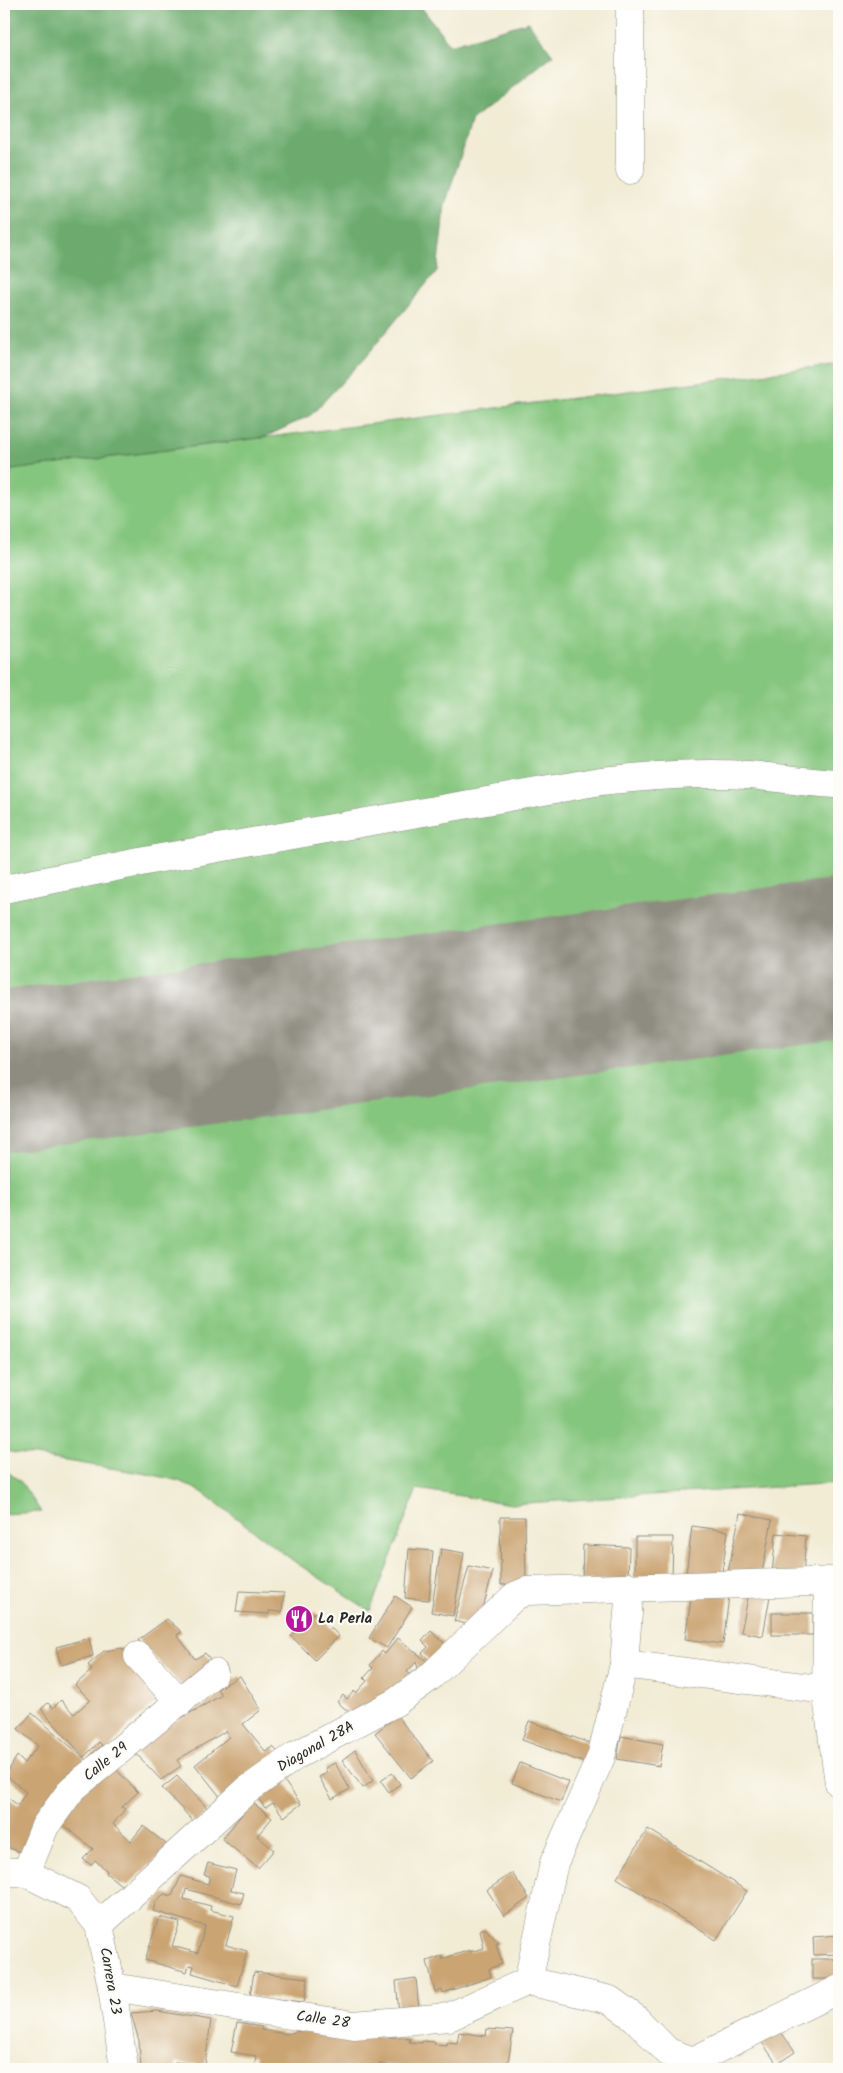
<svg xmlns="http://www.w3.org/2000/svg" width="843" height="2073" font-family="Kalam,sans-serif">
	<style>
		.green { fill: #85c67e; stroke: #587854 }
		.forest { fill: #6cab6d; stroke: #4c6b4c }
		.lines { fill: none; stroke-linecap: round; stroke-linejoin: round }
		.runway { stroke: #8e8c80; stroke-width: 161 }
		.building { fill: #cba473 }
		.minor-casing { stroke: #8e8c80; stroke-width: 29 }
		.major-casing { stroke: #8e8c80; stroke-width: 29 }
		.minor { stroke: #fff; stroke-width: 28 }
		.major { stroke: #fff; stroke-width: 28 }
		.labels { text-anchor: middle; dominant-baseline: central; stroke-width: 4.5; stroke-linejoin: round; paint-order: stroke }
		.poi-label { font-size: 15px; font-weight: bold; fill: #2b2b2b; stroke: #fdfcf7; text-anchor: start }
		.street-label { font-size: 15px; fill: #2b2b2b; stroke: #fdfcf7 }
	</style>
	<rect width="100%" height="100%" fill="#fdfcf7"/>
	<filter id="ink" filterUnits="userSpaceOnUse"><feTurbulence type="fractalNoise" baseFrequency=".02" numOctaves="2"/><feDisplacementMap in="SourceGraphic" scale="10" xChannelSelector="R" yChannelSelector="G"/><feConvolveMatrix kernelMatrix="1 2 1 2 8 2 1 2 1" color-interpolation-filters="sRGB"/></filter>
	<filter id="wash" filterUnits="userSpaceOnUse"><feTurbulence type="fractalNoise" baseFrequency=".0096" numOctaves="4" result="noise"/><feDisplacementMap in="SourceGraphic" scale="20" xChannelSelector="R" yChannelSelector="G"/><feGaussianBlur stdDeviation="1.12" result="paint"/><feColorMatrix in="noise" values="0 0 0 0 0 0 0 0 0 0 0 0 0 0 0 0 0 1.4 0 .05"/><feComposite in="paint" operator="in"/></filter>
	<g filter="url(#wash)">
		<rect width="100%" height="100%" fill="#f2ecd5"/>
		<g class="green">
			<polygon points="839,364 839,887 4,1002 4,471"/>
			<polygon points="839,1015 839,1483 511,1504 417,1489 370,1611 295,1562 202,1492 179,1481 153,1475 4,1451 4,1132"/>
			<polygon points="4,1469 21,1482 41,1512 4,1514"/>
		</g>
		<polygon class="forest" points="4,4 419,4 450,45 528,22 553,55 472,120 445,205 437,271 362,361 311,415 265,437 4,471"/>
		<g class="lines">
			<polyline class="runway" points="4,1071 839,959"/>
		</g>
		<g id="blocks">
			<g class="building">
				<polygon points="740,1513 772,1520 761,1578 728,1572"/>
				<polygon points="500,1517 525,1517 526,1584 501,1585"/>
				<polygon points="692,1526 728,1531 721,1579 686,1574"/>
				<polygon points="776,1533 806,1536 803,1576 772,1574"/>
				<polygon points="635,1537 673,1537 672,1578 635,1578"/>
				<polygon points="583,1545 629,1547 628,1581 582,1580"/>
				<polygon points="409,1549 433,1551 429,1600 405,1598"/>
				<polygon points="441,1549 464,1553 453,1616 431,1612"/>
				<polygon points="469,1566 493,1571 478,1627 454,1621"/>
				<polygon points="239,1591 284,1593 282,1612 269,1611 269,1614 236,1612"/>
				<polygon points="692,1592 729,1596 723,1644 685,1639"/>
				<polygon points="749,1593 770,1596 763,1636 741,1632"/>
				<polygon points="395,1596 412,1607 387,1648 369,1638"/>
				<polygon points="315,1612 339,1636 315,1660 291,1636"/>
				<rect x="772" y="1613" width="41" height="22"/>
				<polygon points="167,1619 182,1632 177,1635 195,1659 205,1653 215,1665 185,1689 138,1640"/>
				<polygon points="431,1631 445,1644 430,1661 422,1653 428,1647 422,1641"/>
				<polygon points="89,1638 93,1656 61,1665 56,1647"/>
				<polygon points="398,1638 429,1663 419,1671 416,1662 407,1672 412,1676 355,1717 337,1702 343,1695 347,1699 354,1691 356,1693 367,1681 364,1678 373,1668 370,1665 382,1651 385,1654"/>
				<polygon points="122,1648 156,1691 156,1696 159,1700 128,1727 20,1852 4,1846 4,1795 18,1805 26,1792 6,1775 17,1756 24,1763 38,1746 18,1729 32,1713 86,1760 102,1745 99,1742 84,1757 41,1709 48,1703 53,1708 61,1700 74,1714 90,1700 75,1685 92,1670 88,1665 104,1651"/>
				<polygon points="240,1676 261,1710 243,1724 266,1752 273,1747 280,1754 222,1799 195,1765 229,1737 226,1731 177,1760 181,1766 161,1780 130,1747 222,1695 217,1689"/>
				<polygon points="397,1716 433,1761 411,1778 375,1733"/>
				<polygon points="529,1721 592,1744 585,1763 522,1740"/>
				<polygon points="621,1736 663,1744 659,1766 617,1759"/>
				<polygon points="355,1750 373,1781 363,1788 342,1760"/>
				<polygon points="335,1763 350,1789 332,1799 319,1777 327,1773 325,1768"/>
				<polygon points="520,1763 569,1782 561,1802 512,1783"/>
				<polygon points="111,1764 138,1792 122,1807 125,1809 113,1824 131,1841 143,1826 170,1847 128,1885 121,1885 106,1873 107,1871 95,1860 91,1865 83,1859 93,1849 54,1817"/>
				<polygon points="392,1773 400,1784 389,1792 381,1781"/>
				<polygon points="177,1776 209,1810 195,1823 162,1788"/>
				<polygon points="282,1778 301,1804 284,1817 273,1803 265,1808 257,1797"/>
				<polygon points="252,1802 272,1818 257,1836 274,1850 258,1868 222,1839"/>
				<polygon points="648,1829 747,1891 716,1940 617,1878"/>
				<polygon points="208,1863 236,1870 231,1890 244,1893 241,1904 186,1889 184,1899 211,1906 210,1910 234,1916 226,1945 247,1951 237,1986 192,1973 194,1966 189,1965 187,1972 145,1960 159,1917 180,1922 172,1946 198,1953 205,1926 153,1911 156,1901 164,1894 172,1896 181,1876 208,1884 210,1876 204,1875"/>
				<polygon points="512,1873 529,1898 504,1916 487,1890"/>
				<polygon points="485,1928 499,1943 496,1944 502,1964 489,1969 491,1977 443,1993 442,1990 435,1992 427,1961 442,1956 442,1959 470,1950 470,1952 484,1948 480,1930"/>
				<polygon points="839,1935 839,1954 814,1955 813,1937"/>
				<rect x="812" y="1959" width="27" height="20"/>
				<polygon points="254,1972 308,1978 304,2002 250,1996"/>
				<polygon points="416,1978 419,2010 399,2012 396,1981"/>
				<polygon points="157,2011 211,2020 205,2065 175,2062 175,2069 141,2069 139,2041 131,2013"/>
				<polygon points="237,2023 262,2027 261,2030 286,2034 300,2031 362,2034 410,2039 409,2042 422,2043 422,2041 435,2042 434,2044 446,2045 446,2042 457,2043 459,2032 486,2036 487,2029 513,2031 507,2069 404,2069 404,2067 379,2064 378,2069 254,2069 256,2056 231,2052"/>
				<polygon points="779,2029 795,2052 777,2064 761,2041"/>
			</g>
		</g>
	</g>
	<g filter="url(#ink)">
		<use href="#blocks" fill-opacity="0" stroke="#8e8c80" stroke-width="1"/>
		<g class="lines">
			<defs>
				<g id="minor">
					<polyline points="630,170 630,4"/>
					<path d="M4,889L161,858L601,781C650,776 698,772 747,775C778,777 808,783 839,784"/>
					<polyline points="828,1581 826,1690 839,1783"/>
					<polyline points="138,1656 180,1702"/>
					<polyline points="624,1664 826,1690"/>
					<polyline points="26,1873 45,1826 72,1789 214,1673"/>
					<polyline points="99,1925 246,1791 295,1756 396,1702 430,1677 515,1596 527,1591 839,1581"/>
					<polyline points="528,1981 554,1863 601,1757 624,1664 630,1587"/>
					<polyline points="528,1981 610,2000 635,2018 668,2052 693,2061 839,1989"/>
					<polyline points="112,1987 354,2025 449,2017 528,1981"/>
				</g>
				<polyline id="major" points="4,1871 26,1873 78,1899 99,1925 112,1987 124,2069"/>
			</defs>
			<use href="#minor" class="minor-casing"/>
			<use href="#major" class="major-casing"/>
			<use href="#minor" class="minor"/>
			<use href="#major" class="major"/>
		</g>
	</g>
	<defs>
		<symbol id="restaurant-disc" viewBox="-11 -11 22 22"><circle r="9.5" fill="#b5179e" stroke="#fdfcf7"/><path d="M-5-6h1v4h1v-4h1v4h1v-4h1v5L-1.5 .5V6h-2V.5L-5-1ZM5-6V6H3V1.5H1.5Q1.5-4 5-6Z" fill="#fff"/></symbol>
	</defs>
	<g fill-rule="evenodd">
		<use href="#restaurant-disc" x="283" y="1603" width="32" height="32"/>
	</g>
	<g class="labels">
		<g class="poi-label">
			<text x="318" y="1619">La Perla</text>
		</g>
		<g class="street-label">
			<text transform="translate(316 1747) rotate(-30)">Diagonal 28A</text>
			<text transform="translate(106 1762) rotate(-39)">Calle 29</text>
			<text transform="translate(110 1981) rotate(80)">Carrera 23</text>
			<text transform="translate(323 2020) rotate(8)">Calle 28</text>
		</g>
	</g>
	<rect width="843" height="2073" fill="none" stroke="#fdfcf7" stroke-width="20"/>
</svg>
